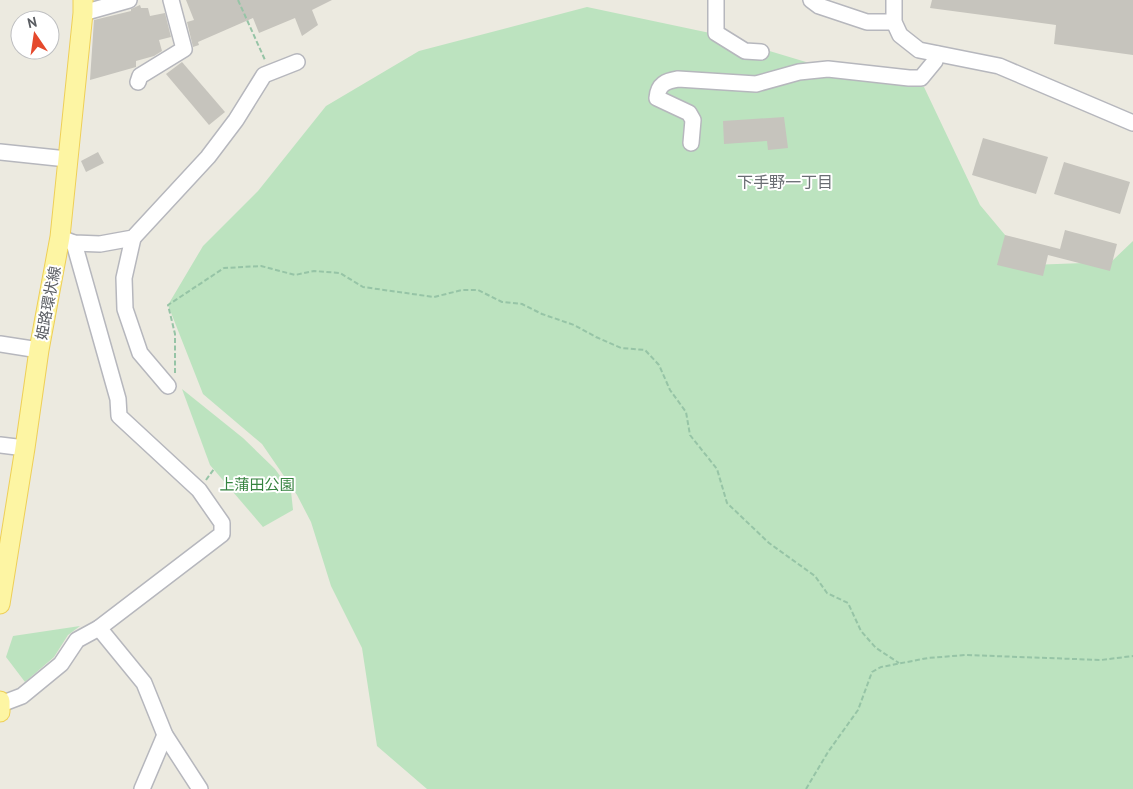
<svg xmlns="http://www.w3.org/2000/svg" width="1133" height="789" font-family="'PT Sans','Noto Sans JP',sans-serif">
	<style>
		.green { fill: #bce3bf }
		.building { fill: #c6c4bd }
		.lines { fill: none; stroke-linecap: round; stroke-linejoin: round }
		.minor-casing { stroke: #b6b7bd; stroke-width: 18 }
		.major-casing { stroke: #eecf57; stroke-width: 21 }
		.path { stroke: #96c4a6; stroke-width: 2; stroke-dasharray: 5 2.5; stroke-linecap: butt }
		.minor { stroke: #fff; stroke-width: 15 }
		.major { stroke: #fdf5a3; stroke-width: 19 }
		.labels { text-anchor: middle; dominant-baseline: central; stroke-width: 4; stroke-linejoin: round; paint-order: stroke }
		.street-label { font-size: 15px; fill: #595c61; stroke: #fff }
		.park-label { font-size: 15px; fill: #36833f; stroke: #fff }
		.neighbourhood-label { font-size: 16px; fill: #6a6d73; stroke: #fff }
	</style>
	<rect width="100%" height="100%" fill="#eceae0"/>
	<g class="green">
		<polygon points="587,7 710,33 816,65 852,79 887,84 924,87 980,205 1030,265 1111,262 1133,241 1133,789 427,789 377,746 362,648 331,586 311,522 297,495 262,444 203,394 168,305 203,246 258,191 326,106 419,51"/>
		<polygon points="182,389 243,438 275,469 291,491 293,510 263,527 210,465"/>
		<polygon points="80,626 68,635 54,657 25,682 6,657 13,636"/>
	</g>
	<g class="building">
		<polygon points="186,0 332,0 312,10 318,25 302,36 295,18 259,33 253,18 198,42 199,45 193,47 187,22 194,20"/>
		<polygon points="932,0 1133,0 1133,55 1054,44 1056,25 930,8"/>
		<polygon points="140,5 141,8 148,8 150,16 165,13 171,37 159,40 162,51 154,56 136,61 136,67 90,80 94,20 131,11 131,9"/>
		<polygon points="182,62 225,112 209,125 166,74"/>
		<polygon points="784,117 788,148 768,150 767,141 724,144 723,121"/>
		<polygon points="983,138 1048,157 1036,194 972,175"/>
		<polygon points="98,152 104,163 86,172 81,161"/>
		<polygon points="1064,162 1130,182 1120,214 1054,194"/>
		<polygon points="1065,230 1117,244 1110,271 1048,255 1043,276 997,265 1005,235 1060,249"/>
	</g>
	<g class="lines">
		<defs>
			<g id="minor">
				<polyline points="716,0 716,33 745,51 761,52"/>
				<polyline points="811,0 819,6 867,22 894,22"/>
				<polyline points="894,0 894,22 900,35 919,50 999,66 1133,123"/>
				<polyline points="83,13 129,0"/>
				<polyline points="138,82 140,76 184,49 171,0"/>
				<path d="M691,143L693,120L689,113L657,98C658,84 666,81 678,79L756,84L799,72L828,69L909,78H921L935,61L937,54"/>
				<polyline points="0,152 67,159"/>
				<polyline points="133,238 124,278 125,309 140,353 168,386"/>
				<polyline points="66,240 74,243 100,244 133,238 208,157 236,120 264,75 297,62"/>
				<polyline points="0,344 39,350"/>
				<polyline points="0,445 25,448"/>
				<polyline points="99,628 144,683 165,735 200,789"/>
				<polyline points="1,704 22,696 61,664 77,640 99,628 222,534 222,523 199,490 119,416 118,399 74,243"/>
				<polyline points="142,789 165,735"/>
			</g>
			<g id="major">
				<polyline points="0,604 25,448 39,350 60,237 83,13 83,0"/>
				<polyline points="0,701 0,712"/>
			</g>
		</defs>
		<use href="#minor" class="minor-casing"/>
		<use href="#major" class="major-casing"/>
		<g class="path">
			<polyline points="238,0 265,60"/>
			<polyline points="175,373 175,334 168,305 224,268 261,266 295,275 314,271 340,273 363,287 434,297 462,290 478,290 502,302 522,304 542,314 574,325 596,337 621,348 645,350 659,365 670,390 686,412 690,435 717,469 727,503 769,543 815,576 827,593 848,603 861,631 876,648 899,663"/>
			<polyline points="206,480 214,469"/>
			<polyline points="806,789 828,752 858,710 872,672 881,667 928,658 966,655 1101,660 1133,656"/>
		</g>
		<use href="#minor" class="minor"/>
		<use href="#major" class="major"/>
	</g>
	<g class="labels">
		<g class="street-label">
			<text transform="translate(48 303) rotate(-79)">姫路環状線</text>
		</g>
		<g class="park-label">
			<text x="257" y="484">上蒲田公園</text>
		</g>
		<g class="neighbourhood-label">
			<text x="785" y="182">下手野一丁目</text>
		</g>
	</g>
	<g transform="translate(35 35) rotate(347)"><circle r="24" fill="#ffffff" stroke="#bdbec0"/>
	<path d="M0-4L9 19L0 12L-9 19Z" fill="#e5492c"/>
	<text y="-8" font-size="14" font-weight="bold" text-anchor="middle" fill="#595c61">N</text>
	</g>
</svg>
